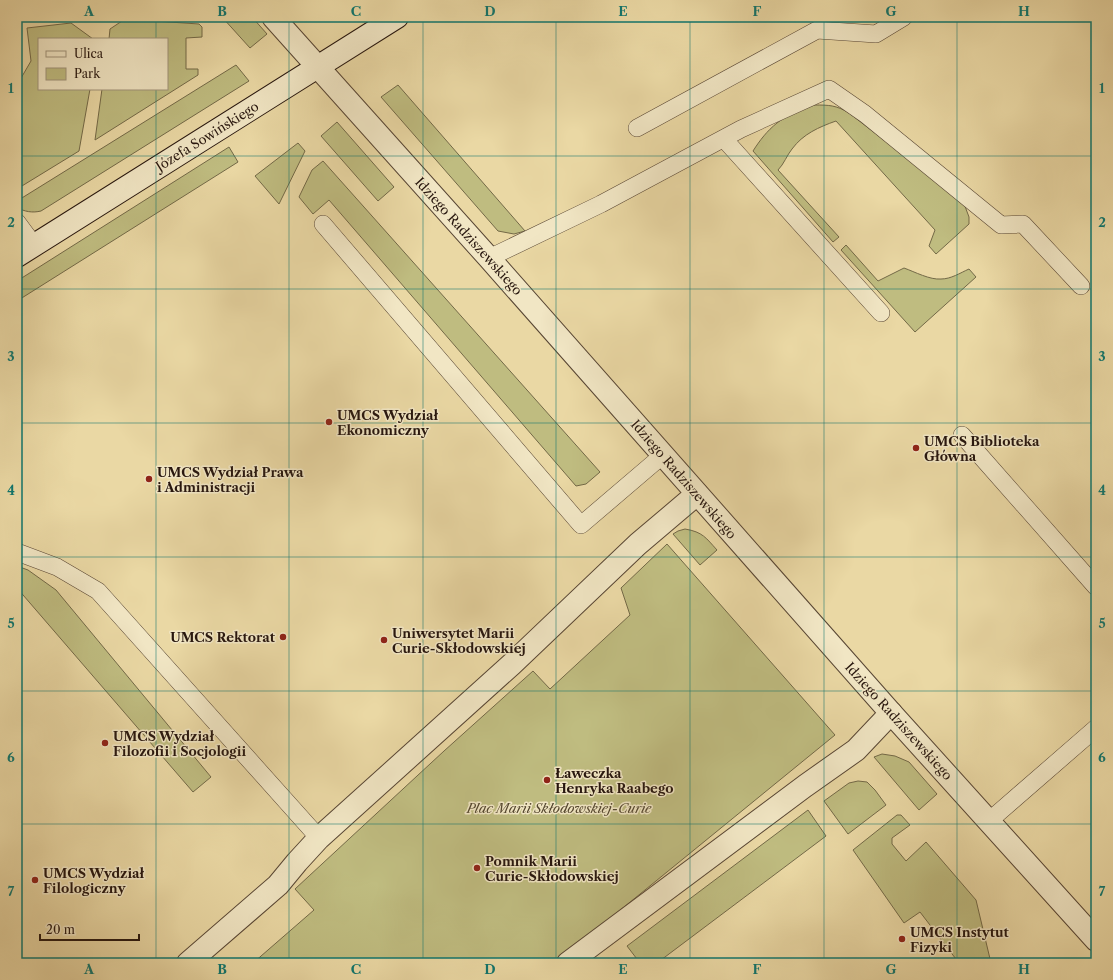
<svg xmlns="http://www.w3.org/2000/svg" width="1113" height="980" font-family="'Libre Caslon Text',serif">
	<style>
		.green { fill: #bfbc80; stroke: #736947 }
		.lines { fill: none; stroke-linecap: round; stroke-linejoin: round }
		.lane-casing { stroke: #584634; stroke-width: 18 }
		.street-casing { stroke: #584634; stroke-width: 24 }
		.secondary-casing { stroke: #27160e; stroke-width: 24 }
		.lane { stroke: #f1e6c4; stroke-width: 17 }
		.street { stroke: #f1e6c4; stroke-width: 22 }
		.secondary { stroke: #f1e6c4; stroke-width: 22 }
		.grid { fill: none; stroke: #0f766e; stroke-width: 1; stroke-opacity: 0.55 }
		.poi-dot { fill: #8f2418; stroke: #f1e6c4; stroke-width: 1.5 }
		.labels { text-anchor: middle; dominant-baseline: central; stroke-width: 3; stroke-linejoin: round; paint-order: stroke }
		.street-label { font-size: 13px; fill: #27160e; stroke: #f1e6c4 }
		.poi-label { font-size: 13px; font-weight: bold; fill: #27160e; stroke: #f1e6c4; text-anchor: start }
		.park-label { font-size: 13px; font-style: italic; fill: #554830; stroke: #f1e6c4 }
		.neatline { fill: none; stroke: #0f766e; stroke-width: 1.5 }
		.grid-label { font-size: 13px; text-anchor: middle; font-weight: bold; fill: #0f766e }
	</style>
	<rect width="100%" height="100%" fill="#ead8a4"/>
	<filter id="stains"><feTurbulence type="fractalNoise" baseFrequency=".005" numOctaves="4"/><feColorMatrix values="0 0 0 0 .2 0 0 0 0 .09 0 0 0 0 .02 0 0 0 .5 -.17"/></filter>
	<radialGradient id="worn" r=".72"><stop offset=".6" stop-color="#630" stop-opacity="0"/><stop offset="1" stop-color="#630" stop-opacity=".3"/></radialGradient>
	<g class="green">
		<polygon points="222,17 252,17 267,34 250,48"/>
		<polygon points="125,19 199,24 202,27 202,37 186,38 186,69 198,69 198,75 95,140 102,89 167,89 167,39 109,39 110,29"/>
		<polygon points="71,23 93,39 39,39 39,89 90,89 79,151 17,189 17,85 31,61 27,28"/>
		<path d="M236,65L249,81L41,211C33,213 24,212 17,207V201Z"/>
		<polygon points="398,85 525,231 514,234 498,231 381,97"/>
		<path d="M814,105C829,105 836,105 849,113L963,201L969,217V224L936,254L929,246L935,230L836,121C819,127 803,134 792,149C787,155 784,164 778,170L839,237L833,242L753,151C760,140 767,131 777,123C788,114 802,110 814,105Z"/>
		<polygon points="337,122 394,187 378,201 321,136"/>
		<polygon points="298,143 305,151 279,204 255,176"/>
		<polygon points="229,147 238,162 17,301 17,281"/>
		<polygon points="323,161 600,472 586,484 576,486 329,200 313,214 299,197 312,170"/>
		<path d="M846,245L878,281L904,268C915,272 930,280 941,279C951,279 960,273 969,269L976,277L915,332L841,250Z"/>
		<path d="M685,529C703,532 706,538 717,550L700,565L673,534L678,531Z"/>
		<polygon points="667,544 835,735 602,925 552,963 253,963 314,910 295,889 444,751 533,671 550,689 630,615 621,588"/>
		<polygon points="17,566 28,570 56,590 211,777 193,792 17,588"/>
		<polygon points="882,754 895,756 909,762 937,794 919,810 874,757"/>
		<polygon points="858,781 867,782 875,790 886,805 848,834 824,801 849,783"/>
		<polygon points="808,810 826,836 657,963 640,963 627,946"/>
		<polygon points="897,815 901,815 910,825 892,838 892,844 906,861 926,842 976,900 991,963 959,963 920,912 904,923 853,850"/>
	</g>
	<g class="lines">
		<defs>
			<g id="lane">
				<polyline points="637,128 817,30 876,34 904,17"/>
				<polyline points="724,139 881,313"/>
				<polyline points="17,222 34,245"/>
				<polyline points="323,224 581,525 663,455"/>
				<polyline points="489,258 601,204 741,129 829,89 865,114 1001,225 1023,224 1081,286"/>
				<polyline points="962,435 1096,587"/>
				<polyline points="17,552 57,567 98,591 319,838"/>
				<polyline points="989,821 1096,728"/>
			</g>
			<g id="street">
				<polyline points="273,17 489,258 891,713 1096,940"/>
				<polyline points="188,963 278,885 297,862 319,838 512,664 638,544 697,494"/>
				<polyline points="568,963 805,786 856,750 891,713"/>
			</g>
			<polyline id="secondary" points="17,256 397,17"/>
		</defs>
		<use href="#lane" class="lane-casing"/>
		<use href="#street" class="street-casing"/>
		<use href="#secondary" class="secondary-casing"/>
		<use href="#lane" class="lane"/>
		<use href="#street" class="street"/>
		<use href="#secondary" class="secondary"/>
	</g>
	<path class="grid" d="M156,17V39M289,17V963M423,17V963M556,17V963M690,17V963M824,17V963M957,17V963M156,89V963M17,156H1096M17,289H1096M17,423H1096M17,557H1096M17,691H1096M17,824H1096"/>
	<g class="poi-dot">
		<circle cx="329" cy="422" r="4"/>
		<circle cx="916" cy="448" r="4"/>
		<circle cx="149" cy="479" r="4"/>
		<circle cx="283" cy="637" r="4"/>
		<circle cx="384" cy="640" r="4"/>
		<circle cx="105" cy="743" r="4"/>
		<circle cx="547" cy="780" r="4"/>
		<circle cx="477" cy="868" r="4"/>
		<circle cx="35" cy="880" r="4"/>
		<circle cx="902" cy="939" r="4"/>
	</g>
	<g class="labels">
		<g class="street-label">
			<text transform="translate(207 136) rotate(-32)">Józefa Sowińskiego</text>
			<text transform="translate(469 236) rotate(48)">Idziego Radziszewskiego</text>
			<text transform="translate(684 479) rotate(49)">Idziego Radziszewskiego</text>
			<text transform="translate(899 721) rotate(48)">Idziego Radziszewskiego</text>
		</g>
		<g class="poi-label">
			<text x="337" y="415">UMCS Wydział<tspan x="337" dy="15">Ekonomiczny</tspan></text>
			<text x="924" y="441">UMCS Biblioteka<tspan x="924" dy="15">Główna</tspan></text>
			<text x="157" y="472">UMCS Wydział Prawa<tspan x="157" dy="15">i Administracji</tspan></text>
			<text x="392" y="633">Uniwersytet Marii<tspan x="392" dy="15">Curie-Skłodowskiej</tspan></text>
			<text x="275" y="637" text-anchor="end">UMCS Rektorat</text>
			<text x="113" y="736">UMCS Wydział<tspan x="113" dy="15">Filozofii i Socjologii</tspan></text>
			<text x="555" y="773">Ławeczka<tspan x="555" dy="15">Henryka Raabego</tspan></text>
			<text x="485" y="861">Pomnik Marii<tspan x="485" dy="15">Curie-Skłodowskiej</tspan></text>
			<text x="43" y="873">UMCS Wydział<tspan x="43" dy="15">Filologiczny</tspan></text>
			<text x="910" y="932">UMCS Instytut<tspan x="910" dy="15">Fizyki</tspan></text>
		</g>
		<g class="park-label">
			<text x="559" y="808">Plac Marii Skłodowskiej-Curie</text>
		</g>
	</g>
	<rect width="1113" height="980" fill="none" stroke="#ead8a4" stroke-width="44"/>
	<rect x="38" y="38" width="130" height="52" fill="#f1e6c4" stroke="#a0937b"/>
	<rect x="46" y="51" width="20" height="6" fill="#f1e6c4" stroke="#a0937b"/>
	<text x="74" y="58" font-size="12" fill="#27160e">Ulica</text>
	<rect x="46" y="68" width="20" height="12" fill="#bfbc80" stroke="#a0937b"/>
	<text x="74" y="78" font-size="12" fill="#27160e">Park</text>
	<path d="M40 934v6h99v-6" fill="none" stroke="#27160e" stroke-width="2"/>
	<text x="46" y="934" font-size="12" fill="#27160e" stroke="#f1e6c4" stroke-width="3" paint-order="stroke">20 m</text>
	<rect x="22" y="22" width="1069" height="936" class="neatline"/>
	<g class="grid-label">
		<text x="89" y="16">A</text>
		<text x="222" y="16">B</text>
		<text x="356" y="16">C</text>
		<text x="490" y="16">D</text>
		<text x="623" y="16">E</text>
		<text x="757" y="16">F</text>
		<text x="891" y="16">G</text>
		<text x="1024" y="16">H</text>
		<text x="11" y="93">1</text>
		<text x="1102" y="93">1</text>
		<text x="11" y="227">2</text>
		<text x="1102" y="227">2</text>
		<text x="11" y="361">3</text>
		<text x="1102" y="361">3</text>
		<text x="11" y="495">4</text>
		<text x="1102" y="495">4</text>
		<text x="11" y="628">5</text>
		<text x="1102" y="628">5</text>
		<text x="11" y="762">6</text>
		<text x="1102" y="762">6</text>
		<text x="11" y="896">7</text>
		<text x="1102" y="896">7</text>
		<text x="89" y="974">A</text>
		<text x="222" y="974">B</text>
		<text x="356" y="974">C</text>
		<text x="490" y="974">D</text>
		<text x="623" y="974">E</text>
		<text x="757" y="974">F</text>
		<text x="891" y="974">G</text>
		<text x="1024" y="974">H</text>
	</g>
	<rect width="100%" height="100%" filter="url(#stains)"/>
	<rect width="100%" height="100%" fill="url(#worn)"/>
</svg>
